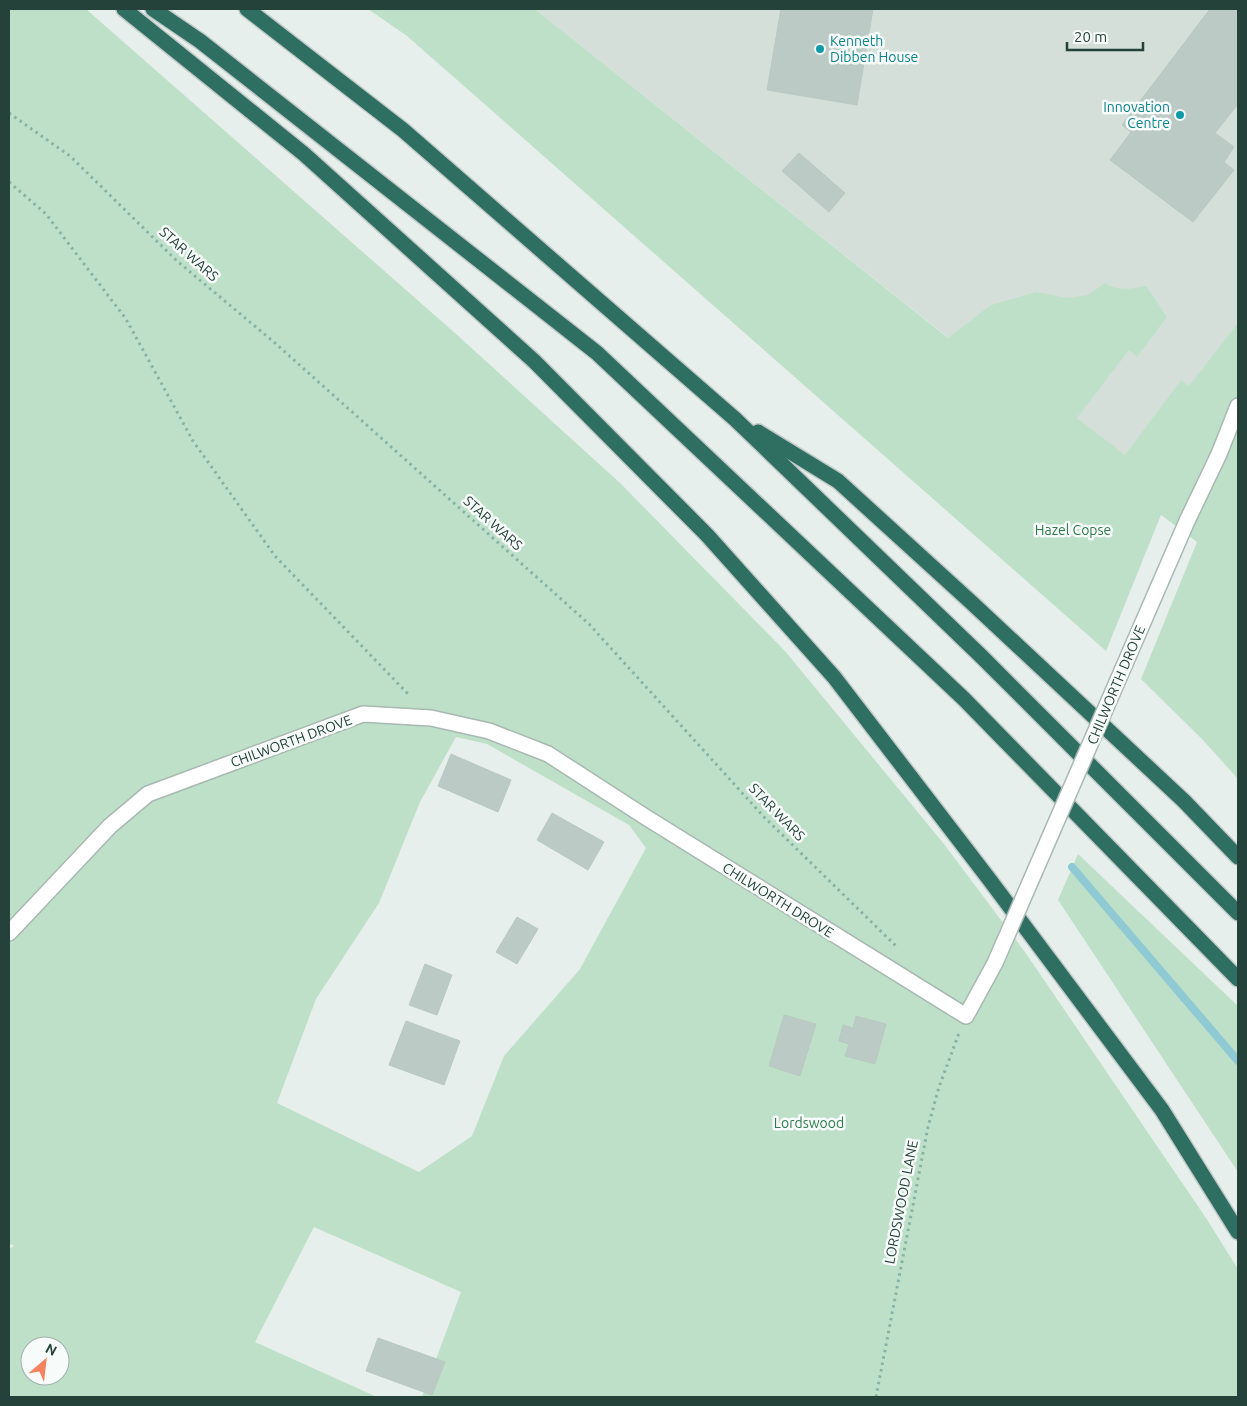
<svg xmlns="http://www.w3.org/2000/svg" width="1247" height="1406" font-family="Ubuntu,sans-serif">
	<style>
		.built { fill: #d4dfda }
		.green { fill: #bfe0c8; fill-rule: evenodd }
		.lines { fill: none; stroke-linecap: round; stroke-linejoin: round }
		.stream { stroke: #8ec9d4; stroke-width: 8 }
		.building { fill: #bbcac4; stroke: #b8c9c2 }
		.street-casing { stroke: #a8b8b2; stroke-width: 18 }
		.highway-casing { stroke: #c2cac8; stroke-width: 18 }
		.path { stroke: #86b3a5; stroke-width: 3; stroke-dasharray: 2.5 4; stroke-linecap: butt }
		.street { stroke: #fff; stroke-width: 15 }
		.highway { stroke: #2f6f62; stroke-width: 15 }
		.street-bridge-casing { stroke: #a8b8b2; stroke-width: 18; stroke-linecap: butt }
		.street-bridge { stroke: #fff; stroke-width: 15 }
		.culture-dot { fill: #0f9aa8; stroke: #f7fbf9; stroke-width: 2 }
		.labels { text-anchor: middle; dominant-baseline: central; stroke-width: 5; stroke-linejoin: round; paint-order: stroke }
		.culture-label { font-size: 14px; fill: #0d838f; stroke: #f7fbf9; text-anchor: start }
		.street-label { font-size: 14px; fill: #24423a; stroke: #f7fbf9 }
		.park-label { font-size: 14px; fill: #2d7a4b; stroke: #f7fbf9 }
	</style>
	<rect width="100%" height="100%" fill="#e6efeb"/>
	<polygon class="built" points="535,9 1238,9 1238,477 1197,542 1058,425"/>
	<g class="green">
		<path d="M9,9H86L455,333L620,483L785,651L944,844L1025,952L1206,1218L1238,1269V1397H422L461,1292L314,1227L255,1342L377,1397H9V1249L14,1246L9,1243ZM456,737L487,744L629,825L646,848L580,969L504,1056L472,1136L419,1172L277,1103L316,999L379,903L420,802ZM30,1346H60V1376H30Z"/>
		<path d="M368,9H535L948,338L991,305L1036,292L1067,298L1088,295L1105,283C1117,291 1132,289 1146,286L1167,317L1137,357L1129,350L1077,418L1125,455L1181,380L1189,386L1238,323V779L1203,740L1141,679L1197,542L1161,515L1106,651L407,36Z"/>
		<polygon points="1078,854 1238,1006 1238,1172 1058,900"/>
	</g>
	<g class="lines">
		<polyline class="stream" points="1072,867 1238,1061"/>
	</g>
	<g class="building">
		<polygon points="781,9 873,9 857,105 767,90"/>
		<polygon points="1210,9 1238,9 1238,104 1215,133 1234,147 1224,162 1234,170 1193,222 1110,160 1131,132 1122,125"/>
		<polygon points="799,153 845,193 829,212 782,171"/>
		<polygon points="451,754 511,780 498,812 438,786"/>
		<polygon points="552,813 604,842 588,870 537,840"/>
		<polygon points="517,917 538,929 517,964 496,952"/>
		<polygon points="425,964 452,975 437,1015 409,1005"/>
		<polygon points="784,1015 816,1024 800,1076 769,1066"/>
		<polygon points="856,1016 886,1024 875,1064 845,1056 849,1044 839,1041 843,1025 853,1028"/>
		<polygon points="406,1021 460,1041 444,1085 389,1065"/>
		<polygon points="378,1338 445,1362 432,1395 366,1371"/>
	</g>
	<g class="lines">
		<defs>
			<g id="street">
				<polyline points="1187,521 1219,454 1238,406"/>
				<polyline points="9,933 110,826 148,794 363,714 431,718 489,731 548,754 647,818 966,1016 995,963"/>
			</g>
			<g id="highway">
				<polyline points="124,9 304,154 534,361 707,535 834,677 989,879 1162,1110 1238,1232"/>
				<polyline points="153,9 200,41 597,353 964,699 1238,979"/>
				<polyline points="247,9 403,130 735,419 982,657 1238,913"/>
				<polyline points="758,432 838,481 972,603 1184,801 1238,857"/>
			</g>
		</defs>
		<use href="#street" class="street-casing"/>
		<use href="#highway" class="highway-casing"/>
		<g class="path">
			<polyline points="9,113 70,156 177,261 275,343 589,624 764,817 896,946"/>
			<polyline points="9,182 46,214 126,319 193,441 275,556 410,696"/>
			<polyline points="876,1397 928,1127 939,1087 959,1033"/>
		</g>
		<use href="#street" class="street"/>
		<use href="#highway" class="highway"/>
		<defs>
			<polyline id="street-bridge" points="995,963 1187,521"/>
		</defs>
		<use href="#street-bridge" class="street-bridge-casing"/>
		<use href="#street-bridge" class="street-bridge"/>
	</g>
	<g class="culture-dot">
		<circle cx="820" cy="49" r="5"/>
		<circle cx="1180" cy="115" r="5"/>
	</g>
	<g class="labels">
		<g class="culture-label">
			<text x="830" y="41">Kenneth<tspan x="830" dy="16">Dibben House</tspan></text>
			<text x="1170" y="107" text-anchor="end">Innovation<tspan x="1170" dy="16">Centre</tspan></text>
		</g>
		<g class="street-label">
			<text transform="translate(189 254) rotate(42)">STAR WARS</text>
			<text transform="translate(493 523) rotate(42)">STAR WARS</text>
			<text transform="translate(1116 685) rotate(-67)">CHILWORTH DROVE</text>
			<text transform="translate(291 741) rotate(-20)">CHILWORTH DROVE</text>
			<text transform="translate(777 812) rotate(46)">STAR WARS</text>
			<text transform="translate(778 900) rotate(32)">CHILWORTH DROVE</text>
			<text transform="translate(901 1202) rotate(-79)">LORDSWOOD LANE</text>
		</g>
		<g class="park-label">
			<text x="1073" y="530">Hazel Copse</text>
			<text x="809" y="1123">Lordswood</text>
		</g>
	</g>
	<rect width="1247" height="1406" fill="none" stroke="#24423a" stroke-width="20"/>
	<g transform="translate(45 1361) rotate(28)"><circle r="24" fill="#f7fbf9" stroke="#a3b1ad"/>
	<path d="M0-4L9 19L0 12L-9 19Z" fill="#f4845f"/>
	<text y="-8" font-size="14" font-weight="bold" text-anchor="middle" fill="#24423a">N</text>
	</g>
	<path d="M1067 42v8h76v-8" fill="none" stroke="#24423a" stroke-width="2.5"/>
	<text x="1074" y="42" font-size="15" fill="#24423a" stroke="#f7fbf9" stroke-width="4" paint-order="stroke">20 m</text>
</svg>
